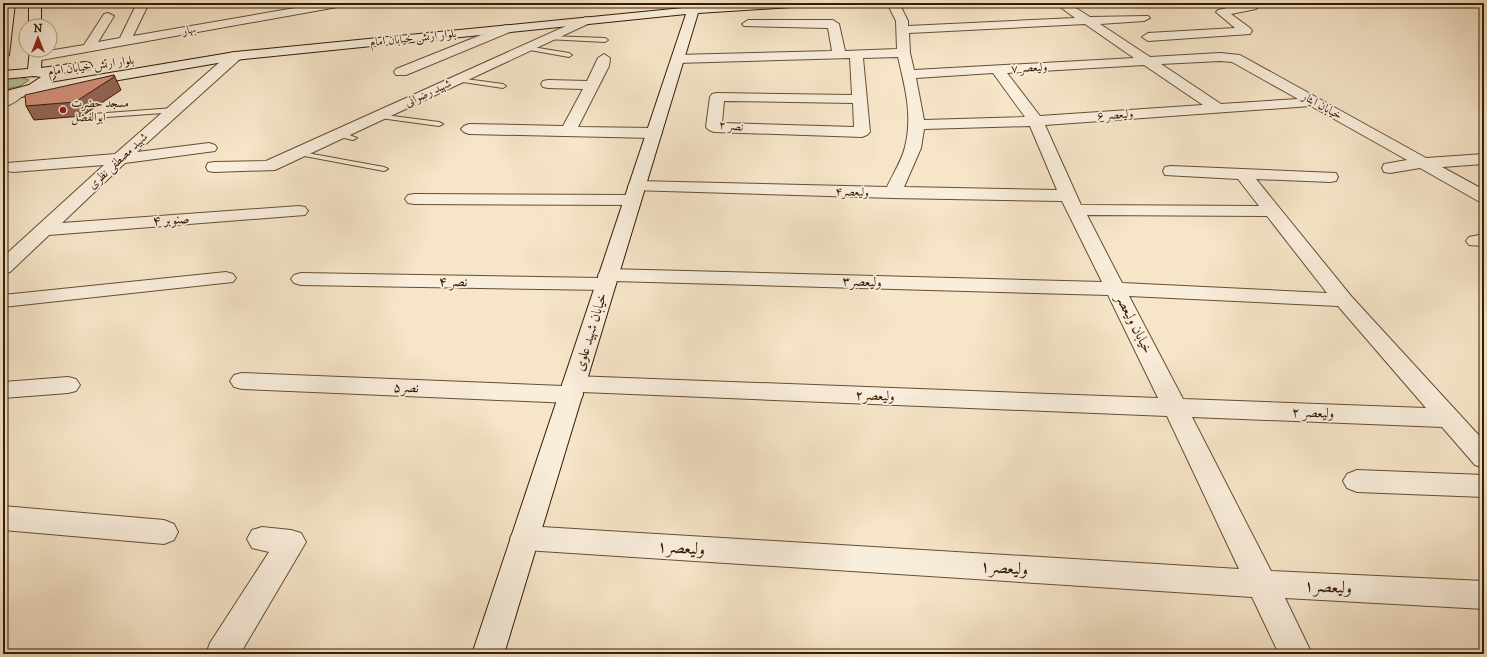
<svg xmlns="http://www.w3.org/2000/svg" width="1487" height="657" font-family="'IM FELL DW Pica',Amiri,serif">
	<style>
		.green { fill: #b6c69b; stroke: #76704e }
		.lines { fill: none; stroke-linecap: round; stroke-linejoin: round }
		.service-casing { stroke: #664e32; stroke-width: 2 }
		.minor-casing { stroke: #664e32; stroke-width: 2 }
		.secondary-casing { stroke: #361b00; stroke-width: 2 }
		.trunk-casing { stroke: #361b00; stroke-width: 2 }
		.service { fill: #f9eedc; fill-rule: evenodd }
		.minor { fill: #f9eedc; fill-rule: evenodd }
		.secondary { fill: #f9eedc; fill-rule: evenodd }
		.trunk { fill: #ebc284; fill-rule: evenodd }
		.shaded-wall { fill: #956758; stroke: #361b00 }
		.building { fill: #d5937e; stroke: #361b00 }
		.poi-dot { fill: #8f2418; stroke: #f9eedc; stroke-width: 1.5 }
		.labels { text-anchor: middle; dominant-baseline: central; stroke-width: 3.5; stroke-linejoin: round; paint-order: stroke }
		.far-street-label { font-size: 12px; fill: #361b00; stroke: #f9eedc }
		.far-poi-label { font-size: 12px; fill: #361b00; stroke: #f9eedc; text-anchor: start }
		.street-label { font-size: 14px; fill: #361b00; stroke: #f9eedc }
		.near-street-label { font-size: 17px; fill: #361b00; stroke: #f9eedc }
	</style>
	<rect width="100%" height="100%" fill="#f6e5c9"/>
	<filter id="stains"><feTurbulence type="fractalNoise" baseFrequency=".005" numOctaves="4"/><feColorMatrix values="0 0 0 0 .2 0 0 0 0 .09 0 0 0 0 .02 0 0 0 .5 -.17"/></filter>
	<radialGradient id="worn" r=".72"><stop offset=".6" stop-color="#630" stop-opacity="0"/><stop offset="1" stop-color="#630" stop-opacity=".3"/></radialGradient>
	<polygon class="green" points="20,77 29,80 20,86 3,90 3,79"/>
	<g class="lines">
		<defs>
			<g id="service">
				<polygon points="549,36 605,38 608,40 605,42 547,39 546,38"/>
				<polygon points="526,46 569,53 572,55 569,57 524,49 523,48"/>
				<polygon points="458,78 503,84 506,86 503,88 456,81 456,79"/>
				<polygon points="174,108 178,110 177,112 93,118 89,116 93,114"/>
				<polygon points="377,114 439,122 443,124 439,126 380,118 377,118"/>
				<polygon points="336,132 342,132 357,138 353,140 336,136"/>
				<polygon points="296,151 384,167 388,169 384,171 299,155 295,153"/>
			</g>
			<g id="minor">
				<polygon points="137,3 149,3 133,36 324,3 349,3 343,6 36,61 30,57 36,53 84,45 104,14 108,13 114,16 98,42 120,38"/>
				<path d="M887,3H899L908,21V26L1075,18L1055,3H1068L1090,17L1148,16L1150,18L1144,21L1100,24L1150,57L1220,53L1240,55L1426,158L1484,154V164L1442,167L1484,190V202L1478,201L1420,168L1390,173L1384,172L1382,168L1384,164L1407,160L1311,106L1045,125L1081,205L1259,206L1238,179L1165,175L1163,171L1165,167L1171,166L1336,173L1338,177L1336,181L1330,182L1256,179L1351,296L1484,441V468L1475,465L1442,427L1192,417L1271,571L1484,581V609L1285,598L1312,654H1279L1252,597L525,550L515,547L510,538L515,529L525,526L1239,569L1167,416L582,392L583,395L580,401L571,403L242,389L234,387L230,381L234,375L242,373L563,386L562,384L566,378L574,376L1158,398L1108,295L614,281L616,284L613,288L606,290L301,285L294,283L291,279L294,275L301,273L600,278L598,275L601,271L608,269L1102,282L1062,201L893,198L631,190L628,186L631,182L637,181L887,187C893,174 902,160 905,147C913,116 905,87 898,57L863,58L870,132L867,135L862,137L714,132L709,130L706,127L710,97L712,94L717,93L852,95L850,58L677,63L671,59L677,55L832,51L828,28L744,26L742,24L748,20H833L839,24L845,51L897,49L896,21ZM1085,24L1134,58L914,70L910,53L909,33ZM1220,61L1232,62L1298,99L1221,104L1161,64ZM1144,65L1203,105L1040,116L1007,73ZM993,73L1025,117L924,120L916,78ZM724,101L853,103L854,127L722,123ZM1030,126L1057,190L904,187L921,148L924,129ZM1087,215L1267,216L1327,293L1122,283ZM1129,296L1338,306L1426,408L1183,399Z"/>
				<polygon points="1239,3 1253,3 1258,7 1256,9 1231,14 1250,28 1252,31 1250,34 1148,41 1142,37 1148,33 1235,28 1216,12 1218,10 1241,5"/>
				<polygon points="586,17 590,19 592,21 590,23 275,170 214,172 208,171 206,167 208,163 214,162 266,161"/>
				<polygon points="506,25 510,26 512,29 510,32 406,75 396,75 394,72 396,69"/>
				<polygon points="235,52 240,53 241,56 240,59 137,152 209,143 215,145 217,148 215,151 125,163 62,223 299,206 305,207 308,211 305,215 49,235 10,272 3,274 3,257 104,165 13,172 7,171 5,167 7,163 115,154 230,53"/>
				<polygon points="604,54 610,58 609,66 578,127 654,128 659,130 662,133 659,136 654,138 469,134 464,132 461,129 464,126 469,124 563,126 583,89 548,88 543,87 541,84 543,81 548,80 587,81 598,58"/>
				<path d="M19,88L24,89L26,92C21,99 11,105 3,107V96Z"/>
				<polygon points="414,194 632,195 638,196 641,200 638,204 632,205 414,204 408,203 405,199 408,195"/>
				<polygon points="1484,234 1484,246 1469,245 1466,241 1469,237"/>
				<polygon points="226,272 233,274 236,278 233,282 3,307 3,295"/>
				<polygon points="68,377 76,379 80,385 76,391 68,393 3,398 3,382"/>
				<polygon points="1357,470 1484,475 1484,497 1357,492 1347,488 1343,481 1347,474"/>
				<polygon points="3,506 164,520 174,524 178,532 174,540 164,544 3,530"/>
				<polygon points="262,527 291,530 301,533 306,542 240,654 206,654 210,643 269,552 252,548 247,539 252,530"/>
			</g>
			<g id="secondary">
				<polygon points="3,3 15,3 9,55 3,59"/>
				<rect x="29" y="3" width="12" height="23"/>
				<polygon points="752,3 813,3 807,6 698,13 504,654 472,654 686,14 235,60 3,100 3,92 29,85 41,77 34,76 3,79 3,71 28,69 30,50 42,50 41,68 85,62 90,63 92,66 90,69 85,70 53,74 55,77 50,83 235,52 693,7"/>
			</g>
			<path id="trunk" d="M1322,3H1349C1344,8 1327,8 1322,3Z"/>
		</defs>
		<use href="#service" class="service-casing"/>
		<use href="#minor" class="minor-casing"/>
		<use href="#secondary" class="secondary-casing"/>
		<use href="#trunk" class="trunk-casing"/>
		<use href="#service" class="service"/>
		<use href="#minor" class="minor"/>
		<use href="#secondary" class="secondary"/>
		<use href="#trunk" class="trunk"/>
	</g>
	<polygon class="shaded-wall" points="114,75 121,90 82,116 34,120 26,106"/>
	<polygon class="building" points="114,75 114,77 75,102 26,106 25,95"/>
	<circle class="poi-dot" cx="63" cy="110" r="4"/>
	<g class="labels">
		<g class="far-street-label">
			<text transform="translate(189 30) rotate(-10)">بهار</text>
			<text transform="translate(413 38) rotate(-6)">بلوار ارتش خیابان امام</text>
			<text transform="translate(91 66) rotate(-8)">بلوار ارتش خیابان امام</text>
			<text transform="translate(1029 68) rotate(-3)">ولیعصر ۷</text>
			<text transform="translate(428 93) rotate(-25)">شهید رضوانی</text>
			<text transform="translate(1322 106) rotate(29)">خیابان ایثار</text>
			<text transform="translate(1115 115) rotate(-4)">ولیعصر ۶</text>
			<text transform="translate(731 126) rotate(6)">نصر ۲</text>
			<text transform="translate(118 161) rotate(-43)">شهید مصطفی نظری</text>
			<text transform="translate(852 192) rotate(2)">ولیعصر۴</text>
		</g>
		<g class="far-poi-label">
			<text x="71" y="103">مسجد حضرت<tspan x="71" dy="14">ابوالفضل</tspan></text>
		</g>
		<g class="street-label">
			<text transform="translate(171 220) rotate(-4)">صنوبر ۴</text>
			<text transform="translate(453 282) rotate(1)">نصر ۴</text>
			<text transform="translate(862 282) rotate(2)">ولیعصر۳</text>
			<text transform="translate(1134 324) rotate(63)">خیابان ولیعصر</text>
			<text transform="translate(591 332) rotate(-73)">خیابان شهید علوی</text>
			<text transform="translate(406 388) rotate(2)">نصر۵</text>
			<text transform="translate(875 396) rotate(2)">ولیعصر۲</text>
			<text transform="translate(1313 413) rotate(2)">ولیعصر ۲</text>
		</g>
		<g class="near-street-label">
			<text transform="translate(681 548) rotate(4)">ولیعصر۱</text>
			<text transform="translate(1004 568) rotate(4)">ولیعصر۱</text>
			<text transform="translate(1328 587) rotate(3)">ولیعصر۱</text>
		</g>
	</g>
	<rect width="1487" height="657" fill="none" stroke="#f6e5c9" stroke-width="16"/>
	<rect x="4" y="4" width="1479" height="649" fill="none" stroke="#361b00" stroke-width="2"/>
	<rect x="8" y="8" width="1471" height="641" fill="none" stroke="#361b00"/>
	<g transform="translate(38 38)"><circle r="19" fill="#f9eedc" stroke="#ab9a84"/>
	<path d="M0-3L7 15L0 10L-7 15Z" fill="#8f2418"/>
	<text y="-6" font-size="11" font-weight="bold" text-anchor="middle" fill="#361b00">N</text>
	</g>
	<rect width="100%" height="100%" filter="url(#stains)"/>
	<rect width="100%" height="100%" fill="url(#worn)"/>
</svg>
